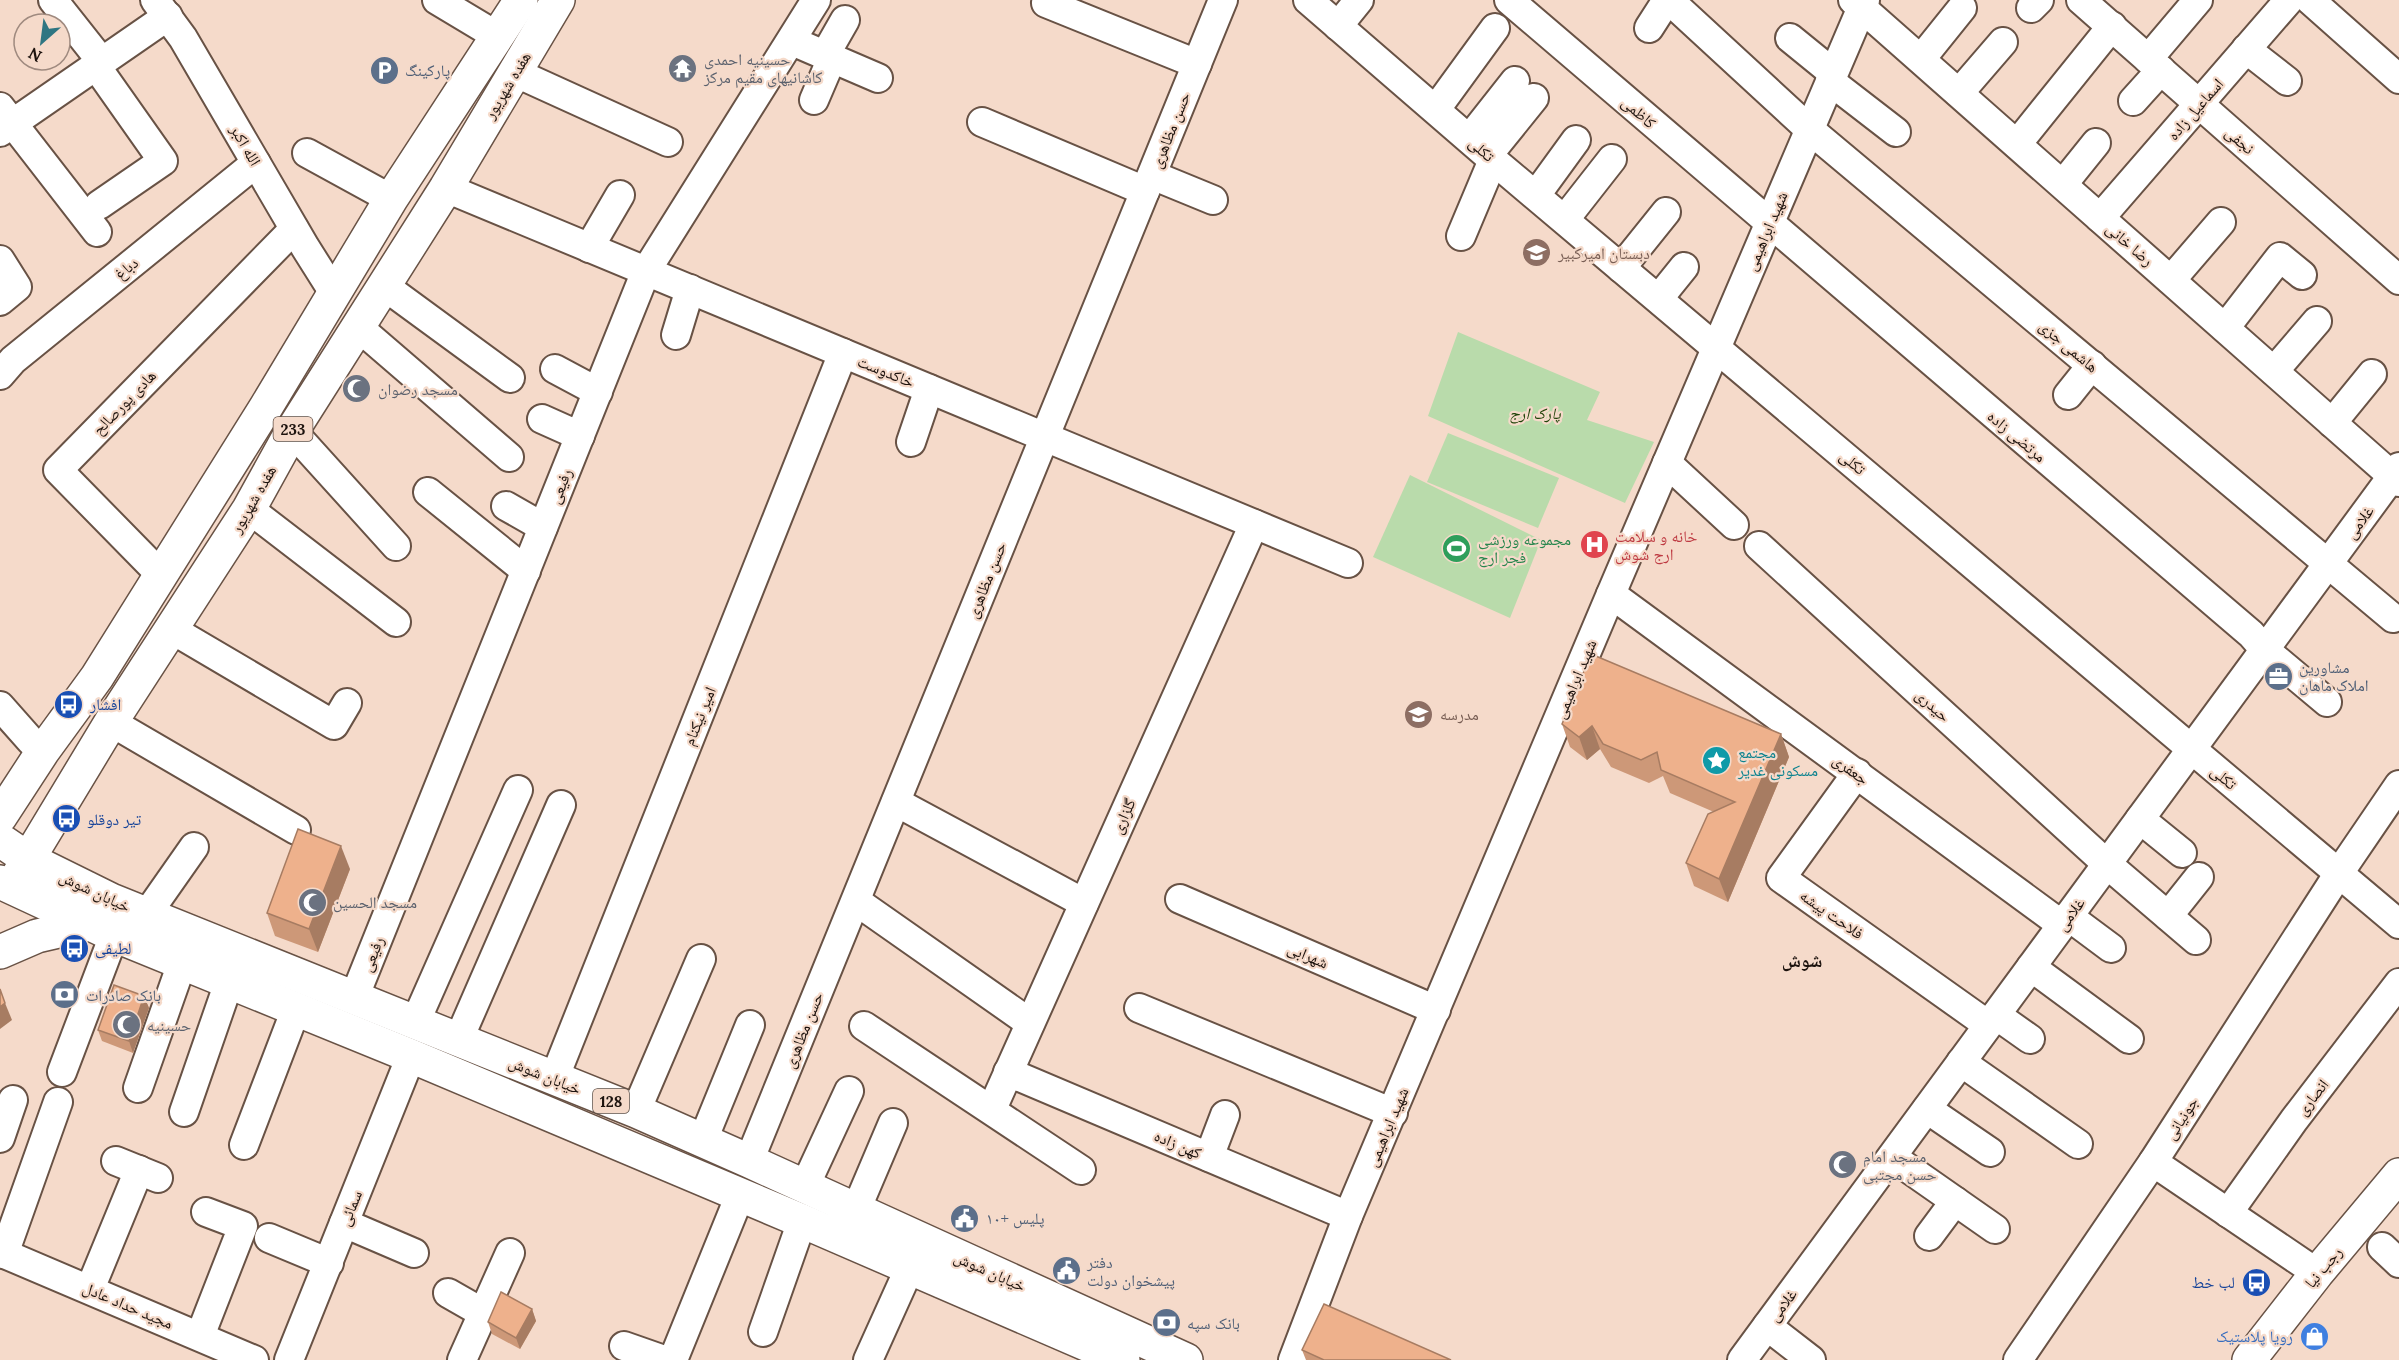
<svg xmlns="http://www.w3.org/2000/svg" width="2399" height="1360" font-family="Lora,'Noto Naskh Arabic',serif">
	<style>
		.green { fill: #b9dbab }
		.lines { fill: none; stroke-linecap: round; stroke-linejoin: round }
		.minor-casing { stroke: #685245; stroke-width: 32 }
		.major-casing { stroke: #685245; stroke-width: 36 }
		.minor { stroke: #fff; stroke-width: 28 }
		.major { stroke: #fff; stroke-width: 33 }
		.wall { fill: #cd9878 }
		.shaded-wall { fill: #a77c62 }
		.building { fill: #eeb18c; stroke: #a77c62; stroke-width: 1.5 }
		.labels { text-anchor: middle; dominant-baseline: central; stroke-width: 4.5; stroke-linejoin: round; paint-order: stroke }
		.shield { fill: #f5daca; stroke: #5e4f46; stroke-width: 1.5 }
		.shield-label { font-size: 15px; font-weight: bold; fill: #1d130e }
		.worship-label { font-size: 16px; fill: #5b616d; stroke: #f5daca; text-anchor: start }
		.service-label { font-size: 16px; fill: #4e5e75; stroke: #f5daca; text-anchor: start }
		.street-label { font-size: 16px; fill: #1d130e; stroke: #f5daca }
		.education-label { font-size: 16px; fill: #785e54; stroke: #f5daca; text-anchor: start }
		.park-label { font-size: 16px; font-style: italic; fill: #1f4308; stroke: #f5daca }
		.health-label { font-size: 16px; fill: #be3a42; stroke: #f5daca; text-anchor: start }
		.leisure-label { font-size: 16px; fill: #27864d; stroke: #f5daca; text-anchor: start }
		.transit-label { font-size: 16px; fill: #164399; stroke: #f5daca; text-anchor: start }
		.culture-label { font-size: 16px; fill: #0d838f; stroke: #f5daca; text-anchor: start }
		.shop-label { font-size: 16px; fill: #366cbe; stroke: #f5daca; text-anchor: end }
		.neighbourhood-label { font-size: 18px; font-weight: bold; fill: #1d130e; stroke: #f5daca }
	</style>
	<rect width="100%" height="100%" fill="#f5daca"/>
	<g class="green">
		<polygon points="1458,332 1600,392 1587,420 1654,442 1625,503 1428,416"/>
		<polygon points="1448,433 1559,478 1538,528 1427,482"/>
		<polygon points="1410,475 1541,540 1510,618 1373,557"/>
	</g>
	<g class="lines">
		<defs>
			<g id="minor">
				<polyline points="53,0 102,62"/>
				<polyline points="155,0 183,38 305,247 334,293"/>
				<polyline points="437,0 497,36"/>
				<polyline points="1308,0 1493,160 2399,924"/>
				<polyline points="1509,0 2251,634 2265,650 2327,702"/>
				<polyline points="1669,0 1809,129 2393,618"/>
				<polyline points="1853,0 2399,482"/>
				<polyline points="2081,0 2399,280"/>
				<polyline points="2310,0 2399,79"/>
				<polyline points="1046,3 1197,64"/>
				<polyline points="2031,8 2039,0"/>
				<polyline points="1338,26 1359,0"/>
				<polyline points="1649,28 1667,0"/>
				<polyline points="1790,38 1833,73"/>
				<polyline points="792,41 878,78"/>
				<polyline points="2246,49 2287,81"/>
				<polyline points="825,55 845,20"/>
				<polyline points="1921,59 1962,8"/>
				<polyline points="2148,59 2198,0"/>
				<polyline points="96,66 163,161 99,205"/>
				<polyline points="514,72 668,142"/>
				<polyline points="1830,81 1896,132"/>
				<polyline points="1959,93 2003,42"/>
				<polyline points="814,100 832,58"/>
				<polyline points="2133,101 2161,70"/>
				<polyline points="0,107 97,232"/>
				<polyline points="1436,109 1495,28"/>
				<polyline points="982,122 1145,191"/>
				<polyline points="0,132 168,16"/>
				<polyline points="1470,138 1515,81"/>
				<polyline points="2017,144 2112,26"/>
				<polyline points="307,153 391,199"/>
				<polyline points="1488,155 1534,98"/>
				<polyline points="1152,175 1213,200"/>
				<polyline points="2063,184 2096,143"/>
				<polyline points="446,188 1348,563"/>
				<polyline points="1536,195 1576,140"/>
				<polyline points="2100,218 2289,0"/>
				<polyline points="1565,219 1612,159"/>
				<polyline points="1461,236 1493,160"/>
				<polyline points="589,248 620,195"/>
				<polyline points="0,260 17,287 0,301"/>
				<polyline points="1621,268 1666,212"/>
				<polyline points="2171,280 2221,222"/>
				<polyline points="383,285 510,378"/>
				<polyline points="1659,298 1684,267"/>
				<polyline points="357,326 509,457"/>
				<polyline points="2225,328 2280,257 2302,275"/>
				<polyline points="676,335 690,289"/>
				<polyline points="555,369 598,392"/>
				<polyline points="2274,371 2317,321"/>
				<polyline points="0,375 13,360 256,163"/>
				<polyline points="2068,395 2092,365"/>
				<polyline points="542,419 580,436"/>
				<polyline points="2332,423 2372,374"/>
				<polyline points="292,431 396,546"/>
				<polyline points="911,442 929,389"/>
				<polyline points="1667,463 1734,525"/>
				<polyline points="428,492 526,571"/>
				<polyline points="506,506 543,527"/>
				<polyline points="249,509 396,622"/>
				<polyline points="1759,546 2107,864 2196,940"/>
				<polyline points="161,575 58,470 294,229"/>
				<polyline points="1611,594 2062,925"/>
				<polyline points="171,629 334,725 347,703"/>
				<polyline points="0,706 31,741"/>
				<polyline points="111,722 296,830"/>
				<polyline points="1857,773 1781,878 1988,1025"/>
				<polyline points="896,802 1084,903"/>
				<polyline points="2140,819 2182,853"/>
				<polyline points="1180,899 1436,1010"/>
				<polyline points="856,901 1030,1023"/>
				<polyline points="147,914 194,847"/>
				<polyline points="2068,916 2111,948"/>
				<polyline points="2168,916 2199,877"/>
				<polyline points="2031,967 2129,1039"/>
				<polyline points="354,998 646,271 816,0"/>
				<polyline points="1139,1008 1393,1113"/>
				<polyline points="1996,1015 2030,1039"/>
				<polyline points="415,1023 518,790"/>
				<polyline points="864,1026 1081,1170"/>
				<polyline points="458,1041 561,805"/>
				<polyline points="1961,1062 2078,1144"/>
				<polyline points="62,1072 114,935"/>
				<polyline points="1008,1072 1348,1216"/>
				<polyline points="554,1079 843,353"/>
				<polyline points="138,1088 182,963"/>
				<polyline points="992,1109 1254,524"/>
				<polyline points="1927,1109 1990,1152"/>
				<polyline points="636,1111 701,959"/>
				<polyline points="184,1112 229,982"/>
				<polyline points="0,1138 13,1100"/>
				<polyline points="703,1140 750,1025"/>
				<polyline points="244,1145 296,1009"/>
				<polyline points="1209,1157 1225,1115"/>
				<polyline points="1892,1157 1995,1229"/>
				<polyline points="116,1161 158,1178"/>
				<polyline points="749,1161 1223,0"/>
				<polyline points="2153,1162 2317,1273"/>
				<polyline points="805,1186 849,1091"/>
				<polyline points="856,1210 893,1123"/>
				<polyline points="2228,1213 2294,1120 2399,983"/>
				<polyline points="344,1223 414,1253"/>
				<polyline points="1929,1236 1955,1201"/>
				<polyline points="269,1238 329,1263"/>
				<polyline points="2382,1247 2399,1263"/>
				<polyline points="0,1252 254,1360"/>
				<polyline points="4,1254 58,1102"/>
				<polyline points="90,1289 139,1170"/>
				<polyline points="448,1293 483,1313"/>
				<polyline points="1767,1326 1811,1360"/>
				<polyline points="763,1332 802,1221"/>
				<polyline points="200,1336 243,1226 206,1212"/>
				<polyline points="624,1346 664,1360"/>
				<polyline points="289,1360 411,1056"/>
				<polyline points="462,1360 510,1253"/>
				<polyline points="673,1360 740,1195"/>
				<polyline points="868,1360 910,1267"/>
				<polyline points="1293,1360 1348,1216 1611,594 1865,0"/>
				<polyline points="1742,1360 2399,467"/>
				<polyline points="2018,1360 2153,1162 2339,873 2399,785"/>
			</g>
			<g id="major">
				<polyline points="0,817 43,751 97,677 266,407 391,199 521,0"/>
				<polyline points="0,840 28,859 111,900 636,1111 749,1161 1186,1360"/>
				<polyline points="18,876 111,722 249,509 292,431 446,188 558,0"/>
				<polyline points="0,882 114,935 411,1056 802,1221 1123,1360"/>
				<polyline points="0,952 37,936 89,924"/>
				<polyline points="2249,1360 2317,1273 2399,1175"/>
			</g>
		</defs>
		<use href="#minor" class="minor-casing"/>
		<use href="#major" class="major-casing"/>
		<use href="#minor" class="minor"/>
		<use href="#major" class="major"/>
	</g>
	<g class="wall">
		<polygon points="1562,724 1781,734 1789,757 1728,902 1694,886 1686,863 1714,812 1670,793 1663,776 1649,783 1611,767 1600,749 1587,760 1570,747"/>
		<polygon points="350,869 318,952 275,936 267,913"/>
		<polygon points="144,996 149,1008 133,1053 102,1041 98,1030"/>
		<polygon points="532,1309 536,1321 520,1349 492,1334 488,1322"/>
		<polygon points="1302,1350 1451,1360 1306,1360"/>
	</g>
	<g class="shaded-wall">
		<polygon points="1592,726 1600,749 1587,760 1579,737"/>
		<polygon points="1781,734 1789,757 1728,902 1719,879"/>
		<polygon points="341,846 350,869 318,952 309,929"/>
		<polygon points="144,996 149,1008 133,1053 129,1041"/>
		<polygon points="5,1003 12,1020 0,1029 0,1007"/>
		<polygon points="532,1309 536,1321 520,1349 516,1338"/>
	</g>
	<g class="building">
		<polygon points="1591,654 1781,734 1719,879 1686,863 1708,814 1735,802 1661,770 1657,752 1641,760 1603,744 1592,726 1579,737 1562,724"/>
		<polygon points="298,829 341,846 309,929 267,913"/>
		<polygon points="114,985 144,996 129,1041 98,1030"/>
		<polygon points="0,989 5,1003 0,1007"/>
		<polygon points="501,1292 532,1309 516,1338 488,1322"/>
		<polygon points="1324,1304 1451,1360 1324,1360 1302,1350"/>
	</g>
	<defs>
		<symbol id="temple-disc" viewBox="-11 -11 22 22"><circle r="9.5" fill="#6b7280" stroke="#f5daca"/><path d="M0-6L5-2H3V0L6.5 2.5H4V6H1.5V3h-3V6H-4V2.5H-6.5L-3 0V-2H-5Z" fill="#fff"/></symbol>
		<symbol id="parking-disc" viewBox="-11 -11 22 22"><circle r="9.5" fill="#5c6f8a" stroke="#f5daca"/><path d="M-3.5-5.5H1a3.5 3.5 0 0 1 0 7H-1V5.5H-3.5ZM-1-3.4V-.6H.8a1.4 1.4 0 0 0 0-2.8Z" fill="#fff"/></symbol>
		<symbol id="school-disc" viewBox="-11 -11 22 22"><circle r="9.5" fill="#8d6e63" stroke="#f5daca"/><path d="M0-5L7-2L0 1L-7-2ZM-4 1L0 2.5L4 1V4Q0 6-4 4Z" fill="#fff"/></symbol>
		<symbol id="mosque-disc" viewBox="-11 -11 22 22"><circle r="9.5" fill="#6b7280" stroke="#f5daca"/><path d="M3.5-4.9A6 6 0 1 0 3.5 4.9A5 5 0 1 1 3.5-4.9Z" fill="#fff"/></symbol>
		<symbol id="hospital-disc" viewBox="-11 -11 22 22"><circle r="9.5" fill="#e0444e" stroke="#f5daca"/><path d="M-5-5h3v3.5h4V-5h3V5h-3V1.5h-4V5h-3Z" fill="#fff"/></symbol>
		<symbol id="stadium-disc" viewBox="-11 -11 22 22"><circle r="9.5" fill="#2e9e5b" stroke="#f5daca"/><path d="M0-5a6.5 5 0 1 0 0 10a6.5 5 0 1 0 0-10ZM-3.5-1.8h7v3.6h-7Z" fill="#fff"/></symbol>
		<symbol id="office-disc" viewBox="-11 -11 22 22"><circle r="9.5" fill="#5c6f8a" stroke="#f5daca"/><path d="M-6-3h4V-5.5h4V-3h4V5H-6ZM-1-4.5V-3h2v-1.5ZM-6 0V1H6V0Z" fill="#fff"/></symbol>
		<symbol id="bus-disc" viewBox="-11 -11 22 22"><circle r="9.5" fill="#1a4fb4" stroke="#f5daca"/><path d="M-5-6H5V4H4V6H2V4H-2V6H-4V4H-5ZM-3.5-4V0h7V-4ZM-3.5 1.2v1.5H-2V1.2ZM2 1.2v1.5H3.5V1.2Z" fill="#fff"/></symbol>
		<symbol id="sight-disc" viewBox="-11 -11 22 22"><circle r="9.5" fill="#0f9aa8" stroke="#f5daca"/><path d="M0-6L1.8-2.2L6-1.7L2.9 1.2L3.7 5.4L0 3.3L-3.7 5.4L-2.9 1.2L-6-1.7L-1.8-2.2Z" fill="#fff"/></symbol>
		<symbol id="bank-disc" viewBox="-11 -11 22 22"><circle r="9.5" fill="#5c6f8a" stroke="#f5daca"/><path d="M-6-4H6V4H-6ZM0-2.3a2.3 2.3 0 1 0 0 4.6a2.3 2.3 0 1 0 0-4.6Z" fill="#fff"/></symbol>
		<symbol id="civic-disc" viewBox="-11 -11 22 22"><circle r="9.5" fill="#5c6f8a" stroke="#f5daca"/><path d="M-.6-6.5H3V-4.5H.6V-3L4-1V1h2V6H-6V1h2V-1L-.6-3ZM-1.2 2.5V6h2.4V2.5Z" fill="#fff"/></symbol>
		<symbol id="shop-disc" viewBox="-11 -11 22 22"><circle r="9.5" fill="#3f7fe0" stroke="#f5daca"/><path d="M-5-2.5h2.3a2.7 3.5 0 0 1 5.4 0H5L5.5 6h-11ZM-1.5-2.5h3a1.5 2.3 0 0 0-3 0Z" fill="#fff"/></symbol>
	</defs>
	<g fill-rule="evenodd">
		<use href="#temple-disc" x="666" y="52" width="33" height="33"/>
		<use href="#parking-disc" x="368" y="54" width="33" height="33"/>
		<use href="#school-disc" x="1520" y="236" width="33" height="33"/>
		<use href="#mosque-disc" x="340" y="372" width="33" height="33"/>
		<use href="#hospital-disc" x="1578" y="528" width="33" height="33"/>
		<use href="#stadium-disc" x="1440" y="532" width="33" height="33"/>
		<use href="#office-disc" x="2262" y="660" width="33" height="33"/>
		<use href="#bus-disc" x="52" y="688" width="33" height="33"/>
		<use href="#school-disc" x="1402" y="698" width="33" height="33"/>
		<use href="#sight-disc" x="1700" y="744" width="33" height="33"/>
		<use href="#bus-disc" x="50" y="802" width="33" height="33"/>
		<use href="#mosque-disc" x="296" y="886" width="33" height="33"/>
		<use href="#bus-disc" x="58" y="932" width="33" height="33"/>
		<use href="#bank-disc" x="48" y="978" width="33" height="33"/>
		<use href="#mosque-disc" x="110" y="1008" width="33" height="33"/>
		<use href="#mosque-disc" x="1826" y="1148" width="33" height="33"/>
		<use href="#civic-disc" x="948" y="1202" width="33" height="33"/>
		<use href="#civic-disc" x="1050" y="1254" width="33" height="33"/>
		<use href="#bus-disc" x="2240" y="1266" width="33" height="33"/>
		<use href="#bank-disc" x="1150" y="1306" width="33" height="33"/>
		<use href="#shop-disc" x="2298" y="1320" width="33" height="33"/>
	</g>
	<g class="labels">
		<g class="shield">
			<rect x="273.5" y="417" width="39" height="24" rx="4.5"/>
			<rect x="593" y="1089" width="36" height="24" rx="4.5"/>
		</g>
		<g class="shield-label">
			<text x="293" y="429">233</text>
			<text x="611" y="1101">128</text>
		</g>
		<g class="worship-label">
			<text x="704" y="59">حسینیه احمدی<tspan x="704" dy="18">کاشانیهای مقیم مرکز</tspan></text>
			<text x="378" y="389">مسجد رضوان</text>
			<text x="333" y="902">مسجد الحسین</text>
			<text x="147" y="1025">حسینیه</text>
			<text x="1863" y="1156">مسجد امام<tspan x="1863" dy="18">حسن مجتبی</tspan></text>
		</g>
		<g class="service-label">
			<text x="405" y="70">پارکینگ</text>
			<text x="2299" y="667">مشاورین<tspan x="2299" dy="18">املاک ماهان</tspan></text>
			<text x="86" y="995">بانک صادرات</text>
			<text x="986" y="1218">پلیس +۱۰</text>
			<text x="1087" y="1262">دفتر<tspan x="1087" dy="18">پیشخوان دولت</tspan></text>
			<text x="1187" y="1323">بانک سپه</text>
		</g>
		<g class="street-label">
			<text transform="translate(507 85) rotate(-59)">هفده شهریور</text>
			<text transform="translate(2195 109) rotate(-49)">اسماعیل زاده</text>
			<text transform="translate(1639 112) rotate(41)">کاظمی</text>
			<text transform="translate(1170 130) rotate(-68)">حسن مظاهری</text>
			<text transform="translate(2240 140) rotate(41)">نجفی</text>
			<text transform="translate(246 145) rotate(60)">الله اکبر</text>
			<text transform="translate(1482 149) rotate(42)">تکلی</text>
			<text transform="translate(1766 231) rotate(-67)">شهید ابراهیمی</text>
			<text transform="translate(2130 244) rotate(41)">رضا خانی</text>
			<text transform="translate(126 268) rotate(-39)">دباغ</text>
			<text transform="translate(2069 346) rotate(40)">هاشمی جزی</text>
			<text transform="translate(886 371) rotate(22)">خاکدوست</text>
			<text transform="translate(124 402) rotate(-46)">هادی پورصالح</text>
			<text transform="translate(2017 436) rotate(40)">مرتضی زاده</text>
			<text transform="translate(1853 462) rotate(40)">تکلی</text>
			<text transform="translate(560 486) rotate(-68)">رفیعی</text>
			<text transform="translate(253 499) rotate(-60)">هفده شهریور</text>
			<text transform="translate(2359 522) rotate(-54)">غلامی</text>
			<text transform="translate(986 580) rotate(-68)">حسن مظاهری</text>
			<text transform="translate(1575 679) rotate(-67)">شهید ابراهیمی</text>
			<text transform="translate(1933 705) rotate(42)">حیدری</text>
			<text transform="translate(699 716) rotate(-68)">امیر نیکنام</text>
			<text transform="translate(1851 769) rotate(36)">جعفری</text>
			<text transform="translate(2224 777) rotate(40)">تکلی</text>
			<text transform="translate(1123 816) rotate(-66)">گلزاری</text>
			<text transform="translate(95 891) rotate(25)">خیابان شوش</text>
			<text transform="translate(1832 914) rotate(35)">فلاحت پیشه</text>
			<text transform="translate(2070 914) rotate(-54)">غلامی</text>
			<text transform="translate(372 954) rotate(-68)">رفیعی</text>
			<text transform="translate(1308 955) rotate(23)">شهرابی</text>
			<text transform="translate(803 1030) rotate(-68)">حسن مظاهری</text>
			<text transform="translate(545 1075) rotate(22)">خیابان شوش</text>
			<text transform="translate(2312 1097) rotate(-52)">انصاری</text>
			<text transform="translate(2181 1118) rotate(-57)">جونیانی</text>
			<text transform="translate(1387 1127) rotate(-67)">شهید ابراهیمی</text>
			<text transform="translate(1178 1144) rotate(23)">کهن زاده</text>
			<text transform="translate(350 1208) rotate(-68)">سمائی</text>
			<text transform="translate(2323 1267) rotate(-50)">رجب نیا</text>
			<text transform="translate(990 1271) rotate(24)">خیابان شوش</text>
			<text transform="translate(128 1305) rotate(23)">مجید حداد عادل</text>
			<text transform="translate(1782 1305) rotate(-53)">غلامی</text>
		</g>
		<g class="education-label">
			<text x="1558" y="253">دبستان امیرکبیر</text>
			<text x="1440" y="714">مدرسه</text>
		</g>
		<g class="park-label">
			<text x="1535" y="413">پارک ارج</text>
		</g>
		<g class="health-label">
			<text x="1615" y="536">خانه و سلامت<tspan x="1615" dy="18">ارج شوش</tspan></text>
		</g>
		<g class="leisure-label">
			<text x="1478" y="539">مجموعه ورزشی<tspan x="1478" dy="18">فجر ارج</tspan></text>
		</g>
		<g class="transit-label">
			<text x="90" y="704">افشار</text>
			<text x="87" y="819">تیر دوقلو</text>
			<text x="95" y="948">لطیفی</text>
			<text x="2235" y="1282" text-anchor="end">لب خط</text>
		</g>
		<g class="culture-label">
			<text x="1738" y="752">مجتمع<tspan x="1738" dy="18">مسکونی غدیر</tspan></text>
		</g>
		<g class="shop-label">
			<text x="2293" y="1336">رویا پلاستیک</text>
		</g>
		<g class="neighbourhood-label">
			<text x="1802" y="960">شوش</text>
		</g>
	</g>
	<g transform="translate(42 42) rotate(208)"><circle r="28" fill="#f5daca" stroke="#9f8a7f" stroke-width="1.5"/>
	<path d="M0-4.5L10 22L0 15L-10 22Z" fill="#2f7682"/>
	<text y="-9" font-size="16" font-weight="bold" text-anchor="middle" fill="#1d130e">N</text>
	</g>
</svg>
